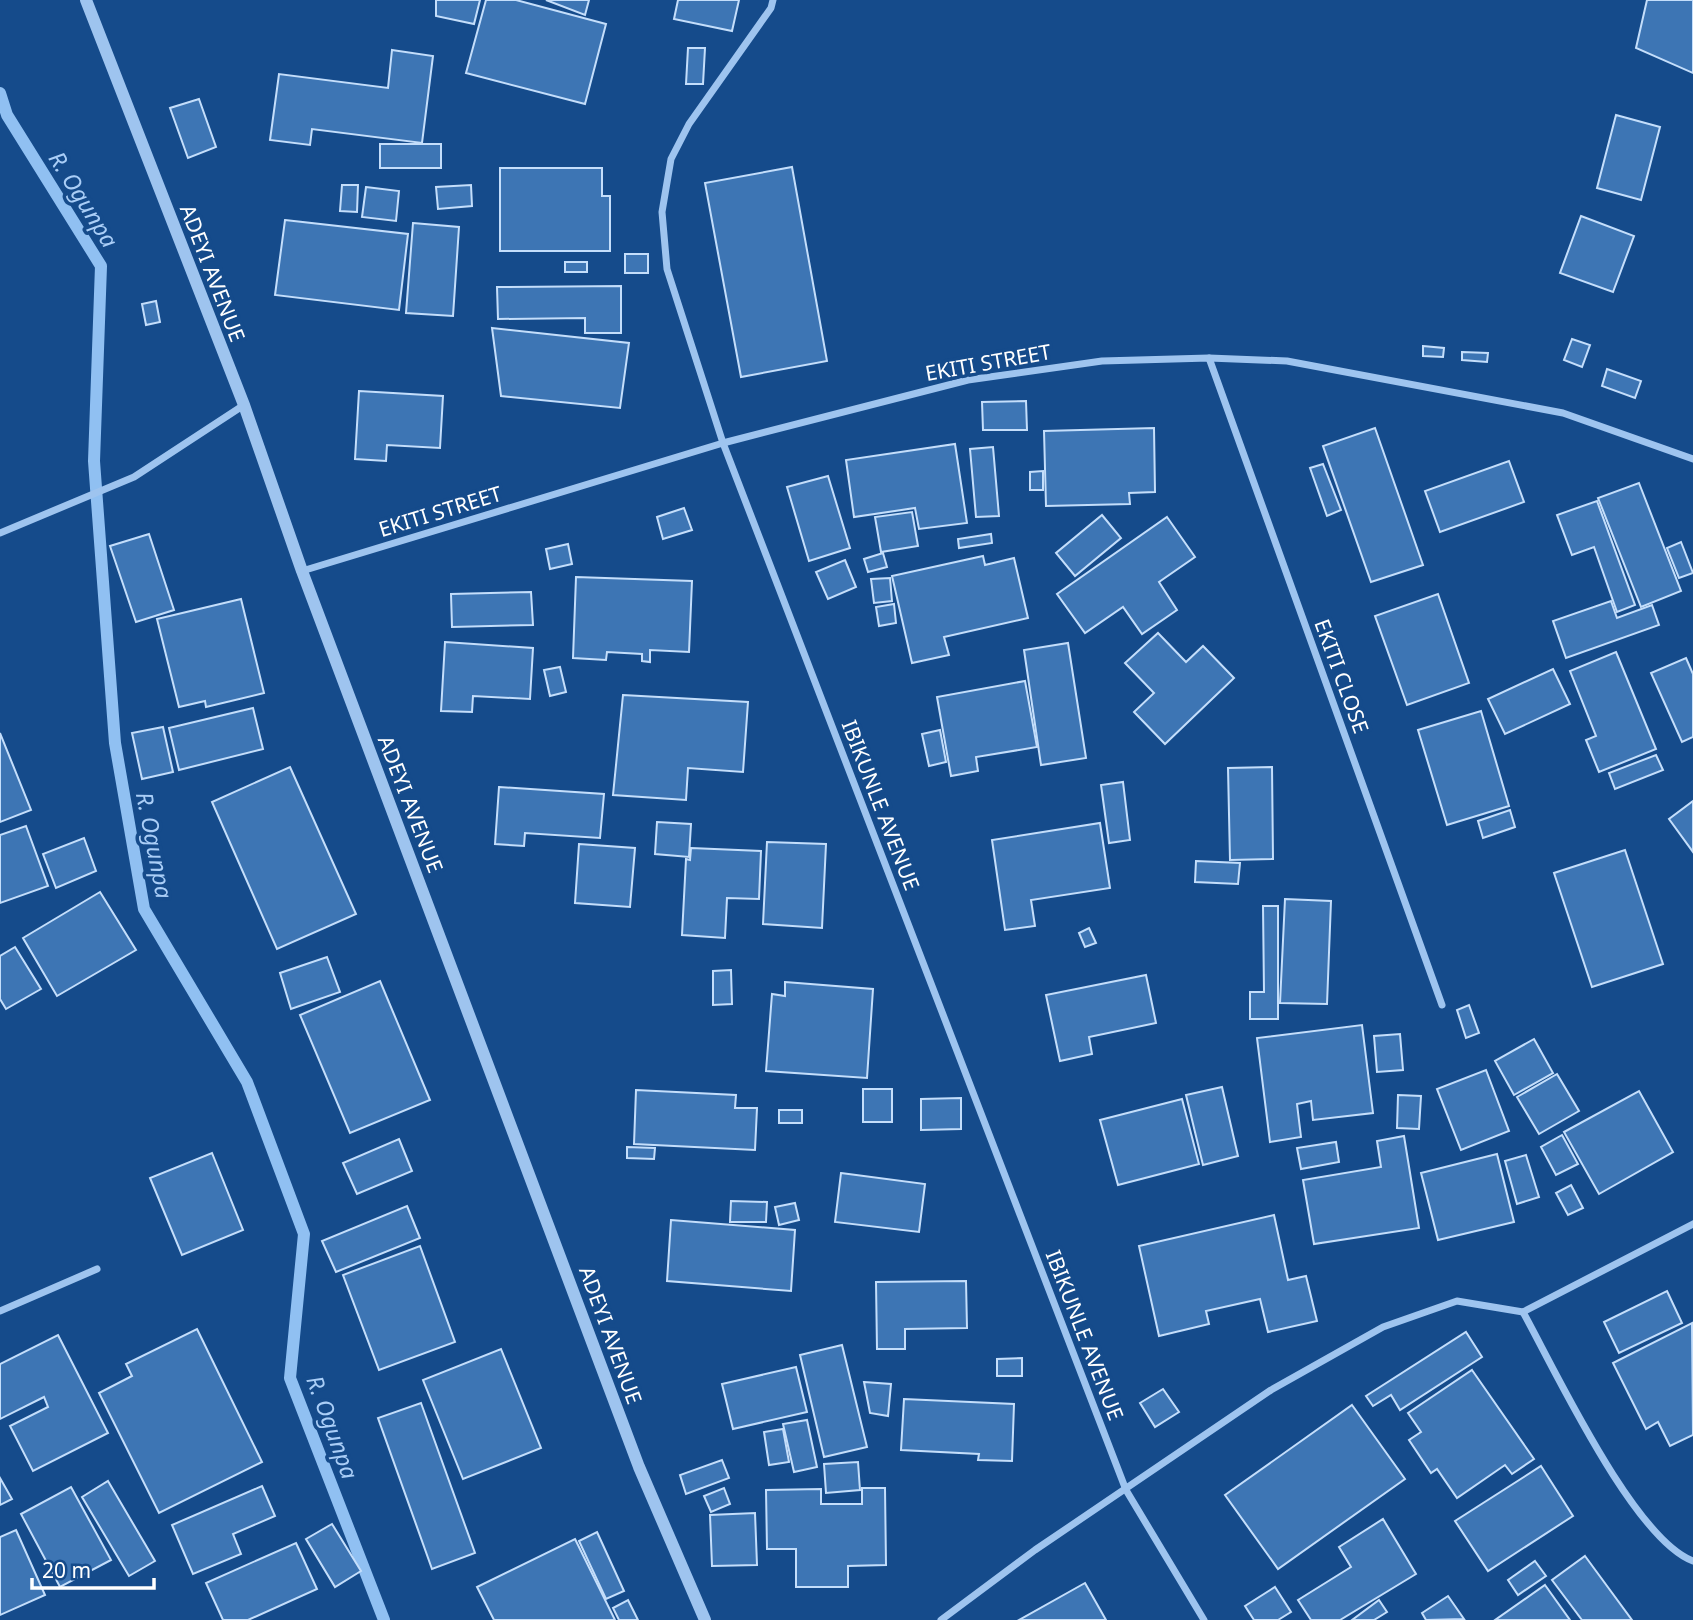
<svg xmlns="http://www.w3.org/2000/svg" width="1693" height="1620" font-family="'Noto Sans',sans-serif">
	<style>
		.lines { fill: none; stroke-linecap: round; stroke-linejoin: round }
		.stream { stroke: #90c0f2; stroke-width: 12 }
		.building { fill: #3d75b4; stroke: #c4defb; stroke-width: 2 }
		.minor { stroke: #9ec4ef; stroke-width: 7 }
		.tertiary { stroke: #9ec4ef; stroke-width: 12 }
		.labels { text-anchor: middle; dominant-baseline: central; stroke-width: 7; stroke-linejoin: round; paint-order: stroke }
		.street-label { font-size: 21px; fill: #fff; stroke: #154b8b }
		.water-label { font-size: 23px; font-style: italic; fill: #aacef7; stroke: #154b8b }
	</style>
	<rect width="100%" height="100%" fill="#154b8b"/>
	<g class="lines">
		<polyline class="stream" points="0,93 7,115 101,266 94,461 115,743 144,909 247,1082 304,1234 290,1378 384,1620"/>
	</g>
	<g class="building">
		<polygon points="436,0 480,0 474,24 436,16"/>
		<polygon points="486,0 516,0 606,24 585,104 466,73"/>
		<polygon points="546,0 589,0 585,15"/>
		<polygon points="678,0 739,0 732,31 674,19"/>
		<polygon points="1647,0 1693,0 1693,73 1636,48"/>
		<polygon points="688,48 705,48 703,84 686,84"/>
		<polygon points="392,50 433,56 422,143 312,129 310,145 270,140 279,74 388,88"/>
		<polygon points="199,99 216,147 188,158 170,108"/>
		<polygon points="1616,115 1660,127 1641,200 1597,188"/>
		<rect x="380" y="144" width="61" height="24"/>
		<polygon points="792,167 827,361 741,377 705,183"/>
		<polygon points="500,168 602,168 602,196 610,196 610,251 500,251"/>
		<polygon points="342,185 358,185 357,212 340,211"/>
		<polygon points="471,185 472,206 438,209 436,187"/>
		<polygon points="366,187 399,191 396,221 362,217"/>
		<polygon points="1581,216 1634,236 1613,292 1560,273"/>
		<polygon points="285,220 408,234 399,310 275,295"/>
		<polygon points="413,223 459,227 453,316 406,313"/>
		<rect x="625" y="254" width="23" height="19"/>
		<rect x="565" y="262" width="22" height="10"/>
		<polygon points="621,286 621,333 585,333 585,318 498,319 497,287"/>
		<polygon points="156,301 160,322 146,325 142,304"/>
		<polygon points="492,328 629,343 620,408 501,396"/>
		<polygon points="1572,339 1590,345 1582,367 1564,360"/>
		<polygon points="1423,346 1444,348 1443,357 1423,356"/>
		<polygon points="1462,352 1488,353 1487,362 1462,360"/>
		<polygon points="1607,369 1641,381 1635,398 1602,386"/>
		<polygon points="359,391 443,396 440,448 387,445 386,461 355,459"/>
		<polygon points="1026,401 1027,430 983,430 982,402"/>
		<polygon points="1154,428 1155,492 1129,493 1130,504 1046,506 1044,431"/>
		<polygon points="1375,428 1423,565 1371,582 1323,446"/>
		<polygon points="955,444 967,523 919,529 915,508 854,517 846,460"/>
		<polygon points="993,447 999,516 976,517 970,449"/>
		<polygon points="1509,461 1524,502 1440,532 1425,491"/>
		<polygon points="1323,464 1341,510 1327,516 1310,468"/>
		<polygon points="1043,471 1043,490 1030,490 1030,472"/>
		<polygon points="828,476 850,548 809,561 787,487"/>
		<polygon points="1639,483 1681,591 1641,607 1598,498"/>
		<polygon points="1597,501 1635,605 1617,612 1594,547 1572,555 1557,515"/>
		<polygon points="684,508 692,530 663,539 657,517"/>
		<polygon points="912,512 918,546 881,552 875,517"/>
		<polygon points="1102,515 1121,538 1075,576 1056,553"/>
		<polygon points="1167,517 1195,557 1159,582 1177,610 1142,634 1123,607 1085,633 1057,594"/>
		<polygon points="149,534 174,610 136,622 110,546"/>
		<polygon points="991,534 992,543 959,548 958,539"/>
		<polygon points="1681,542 1693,573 1679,578 1667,548"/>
		<polygon points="568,544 572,564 550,569 546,549"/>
		<polygon points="883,553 887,567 868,572 864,559"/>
		<polygon points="983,556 985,565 1014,558 1028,618 944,637 949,655 912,663 892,576"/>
		<polygon points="845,560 856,587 828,599 816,572"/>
		<polygon points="576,577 692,581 689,652 650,650 650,662 642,661 642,654 607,652 606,660 573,658"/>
		<polygon points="890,578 892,601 874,603 871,579"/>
		<polygon points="531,592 533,625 452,627 451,594"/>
		<polygon points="1438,594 1469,683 1407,705 1375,616"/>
		<polygon points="241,599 264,693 206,707 205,701 179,707 157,619"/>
		<polygon points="1611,601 1617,618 1652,605 1659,625 1566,658 1553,621"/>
		<polygon points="894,604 896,623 879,626 876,607"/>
		<polygon points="1158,633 1186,662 1203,646 1234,678 1165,744 1134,712 1154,693 1125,663"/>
		<polygon points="445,642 533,648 530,699 473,696 472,712 441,711"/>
		<polygon points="1068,643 1086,758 1041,765 1024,650"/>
		<polygon points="1616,652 1656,749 1599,772 1586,740 1596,736 1570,671"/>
		<polygon points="1686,658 1693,674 1693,737 1682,742 1651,673"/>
		<polygon points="560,667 566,692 550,696 544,670"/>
		<polygon points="1553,669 1570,704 1505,734 1488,699"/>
		<polygon points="1025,681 1037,747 976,757 978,771 951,776 937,697"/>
		<polygon points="623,695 748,702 743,772 688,768 686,800 613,795"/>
		<polygon points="253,708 263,749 179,770 169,728"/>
		<polygon points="1481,711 1509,806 1447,825 1418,730"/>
		<polygon points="163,727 173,772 142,779 132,733"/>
		<polygon points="940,730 946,762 929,766 922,734"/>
		<polygon points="0,733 31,810 0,822"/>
		<polygon points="1656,755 1663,770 1615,789 1609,773"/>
		<polygon points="290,767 356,914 277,949 212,802"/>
		<polygon points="1272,767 1273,859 1230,860 1228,768"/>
		<polygon points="1123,782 1130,840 1109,843 1101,785"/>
		<polygon points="499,787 604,794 600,838 525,833 524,846 495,844"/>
		<polygon points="1693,801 1693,852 1669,819"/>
		<polygon points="1510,810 1515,827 1483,838 1478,821"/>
		<polygon points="657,822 691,824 689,857 655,854"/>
		<polygon points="1100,823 1110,888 1031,900 1035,926 1005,930 992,840"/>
		<polygon points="26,826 48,886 0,903 0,835"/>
		<polygon points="84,838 96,871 56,888 43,854"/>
		<polygon points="767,842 826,844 822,928 763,924"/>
		<polygon points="579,844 635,848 630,907 575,903"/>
		<polygon points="691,848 761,851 759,899 727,898 725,938 682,935 686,859 690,860"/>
		<polygon points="1625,850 1663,964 1592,987 1554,873"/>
		<polygon points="1196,861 1240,863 1238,884 1195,882"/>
		<polygon points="100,892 136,950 57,996 23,938"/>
		<polygon points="1285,899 1331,901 1327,1004 1280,1003"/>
		<polygon points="1263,906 1278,906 1278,1019 1250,1019 1250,992 1264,992"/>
		<polygon points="1089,928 1096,943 1085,947 1079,933"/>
		<polygon points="15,947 41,989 6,1009 0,999 0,956"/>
		<polygon points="327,957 340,992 291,1009 280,973"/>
		<polygon points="731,970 732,1004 713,1005 713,971"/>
		<polygon points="1146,975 1156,1023 1089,1037 1092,1054 1060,1061 1046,995"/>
		<polygon points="380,981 430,1100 350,1133 300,1015"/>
		<polygon points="785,982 873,989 867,1078 766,1071 772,994 785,996"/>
		<polygon points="1469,1005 1479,1033 1466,1038 1457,1010"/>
		<polygon points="1362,1025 1373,1113 1313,1120 1311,1101 1297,1104 1301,1137 1270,1142 1257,1038"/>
		<polygon points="1400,1034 1403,1070 1377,1072 1374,1036"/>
		<polygon points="1534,1039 1553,1073 1514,1095 1495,1061"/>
		<polygon points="1486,1070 1509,1131 1461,1150 1437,1089"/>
		<polygon points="1557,1074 1579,1111 1539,1134 1517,1097"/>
		<polygon points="1222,1087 1238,1156 1203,1165 1186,1095"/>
		<rect x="863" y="1089" width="29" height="33"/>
		<polygon points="636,1090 736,1095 735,1108 757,1108 755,1150 634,1144"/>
		<polygon points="1639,1091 1673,1152 1599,1194 1564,1132"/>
		<polygon points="1398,1095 1421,1096 1419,1129 1397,1128"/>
		<polygon points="961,1098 961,1129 921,1130 921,1099"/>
		<polygon points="1182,1099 1199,1164 1118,1185 1100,1120"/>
		<rect x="779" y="1110" width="23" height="13"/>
		<polygon points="1562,1135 1578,1164 1556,1175 1541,1147"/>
		<polygon points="1404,1136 1419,1228 1314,1244 1303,1180 1381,1167 1377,1141"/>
		<polygon points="399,1139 412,1171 357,1194 343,1163"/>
		<polygon points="1336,1142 1339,1162 1301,1169 1297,1148"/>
		<polygon points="627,1147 655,1148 654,1159 627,1158"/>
		<polygon points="212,1153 243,1230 182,1255 150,1178"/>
		<polygon points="1497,1154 1514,1222 1438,1240 1421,1173"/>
		<polygon points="1526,1155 1539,1197 1517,1204 1505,1161"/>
		<polygon points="841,1173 925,1184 919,1232 835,1222"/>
		<polygon points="1571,1185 1583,1208 1568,1215 1556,1193"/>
		<polygon points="731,1201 767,1202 766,1222 730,1222"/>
		<polygon points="795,1203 799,1220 779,1225 775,1207"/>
		<polygon points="407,1206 420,1238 336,1272 322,1241"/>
		<polygon points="1274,1215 1288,1280 1306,1276 1317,1321 1268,1332 1260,1299 1206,1311 1209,1324 1159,1336 1139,1246"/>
		<polygon points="671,1220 795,1230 791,1291 667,1281"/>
		<polygon points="420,1246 455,1342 379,1370 343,1275"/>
		<polygon points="966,1281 967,1328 905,1329 905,1349 877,1349 876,1282"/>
		<polygon points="1667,1291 1682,1323 1619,1353 1604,1322"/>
		<polygon points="1692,1323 1693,1435 1670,1446 1658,1422 1646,1429 1613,1363"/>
		<polygon points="197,1329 262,1462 159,1513 99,1393 132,1376 126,1364"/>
		<polygon points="1466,1332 1482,1357 1400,1410 1391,1395 1373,1406 1366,1396"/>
		<polygon points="58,1335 108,1433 33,1471 10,1426 48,1407 44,1397 0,1419 0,1364"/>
		<polygon points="842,1345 867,1447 824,1457 800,1355"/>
		<polygon points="501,1349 541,1448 463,1479 423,1380"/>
		<polygon points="1022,1358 1022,1376 997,1376 997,1359"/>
		<polygon points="796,1367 807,1412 733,1429 722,1384"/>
		<polygon points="1472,1370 1534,1459 1512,1474 1505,1465 1457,1498 1437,1469 1431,1473 1409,1440 1421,1432 1408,1413"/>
		<polygon points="864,1382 891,1384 888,1416 870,1413"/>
		<polygon points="1163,1389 1179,1412 1155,1427 1140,1403"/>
		<polygon points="904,1399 1014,1404 1012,1461 978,1460 979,1454 901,1450"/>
		<polygon points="421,1403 475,1553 432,1569 378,1418"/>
		<polygon points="1352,1405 1405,1479 1278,1569 1225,1495"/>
		<polygon points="807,1420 817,1467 794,1472 783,1424"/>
		<polygon points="783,1429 789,1462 769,1465 764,1432"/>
		<polygon points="722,1460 729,1478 686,1494 680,1475"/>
		<polygon points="858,1462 860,1490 826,1493 824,1464"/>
		<polygon points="1541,1466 1573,1516 1488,1571 1455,1521"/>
		<polygon points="0,1478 12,1499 0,1505"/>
		<polygon points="108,1481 155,1561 129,1576 82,1497"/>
		<polygon points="262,1486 275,1516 233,1534 241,1554 193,1574 172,1525"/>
		<polygon points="71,1487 111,1560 60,1587 21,1514"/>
		<polygon points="724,1488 730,1504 711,1512 704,1496"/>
		<polygon points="862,1488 885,1488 886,1565 848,1566 848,1587 796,1587 796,1549 767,1549 766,1490 821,1489 821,1504 862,1504"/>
		<polygon points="755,1513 757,1565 712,1566 710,1515"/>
		<polygon points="1383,1519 1416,1574 1340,1620 1311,1620 1298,1600 1351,1567 1339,1547"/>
		<polygon points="332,1524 361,1571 335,1587 306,1539"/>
		<polygon points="16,1530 45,1595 0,1615 0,1537"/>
		<polygon points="597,1532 624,1591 606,1599 579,1541"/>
		<polygon points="575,1539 615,1620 494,1620 477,1587"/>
		<polygon points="296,1543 317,1589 248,1620 223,1620 206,1583"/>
		<polygon points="1585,1556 1632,1620 1582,1620 1552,1580"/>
		<polygon points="1535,1561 1546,1576 1518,1595 1508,1580"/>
		<polygon points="1085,1583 1106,1620 1019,1620"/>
		<polygon points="1545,1585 1570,1620 1495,1620"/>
		<polygon points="1275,1587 1291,1612 1278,1620 1254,1620 1245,1606"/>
		<polygon points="1448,1596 1464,1619 1426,1620 1422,1613"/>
		<polygon points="628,1600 638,1620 619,1620 613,1608"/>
		<polygon points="1379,1600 1387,1612 1374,1620 1352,1620"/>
	</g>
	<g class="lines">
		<g class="minor">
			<polyline points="773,0 771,8 689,124 671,159 662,212 667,269 723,443 1126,1490 1204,1620"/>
			<polyline points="1209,358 1442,1005"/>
			<polyline points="0,533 134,477 244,405"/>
			<polyline points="302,571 723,443 968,380 1102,361 1209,358 1287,361 1563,413 1693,459"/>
			<polyline points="0,1311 97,1269"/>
			<path d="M1523,1312C1555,1370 1634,1539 1693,1561"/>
			<polyline points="941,1620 1035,1550 1271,1390 1383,1327 1457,1301 1523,1312 1693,1224"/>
		</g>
		<polyline class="tertiary" points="86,0 244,405 302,571 639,1467 705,1620"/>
	</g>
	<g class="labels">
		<g class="street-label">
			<text transform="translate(213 273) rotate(69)">ADEYI AVENUE</text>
			<text transform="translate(988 362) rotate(-10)">EKITI STREET</text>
			<text transform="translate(440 511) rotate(-17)">EKITI STREET</text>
			<text transform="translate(1342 676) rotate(70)">EKITI CLOSE</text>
			<text transform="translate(411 804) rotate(69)">ADEYI AVENUE</text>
			<text transform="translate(881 805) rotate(69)">IBIKUNLE AVENUE</text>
			<text transform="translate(611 1335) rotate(70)">ADEYI AVENUE</text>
			<text transform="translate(1085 1335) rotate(69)">IBIKUNLE AVENUE</text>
		</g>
		<g class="water-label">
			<text transform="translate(84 199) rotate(58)">R. Ogunpa</text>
			<text transform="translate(155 845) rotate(79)">R. Ogunpa</text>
			<text transform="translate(333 1427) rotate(70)">R. Ogunpa</text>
		</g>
	</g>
	<path d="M32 1578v10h122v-10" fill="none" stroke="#ffffff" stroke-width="3.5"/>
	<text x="42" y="1578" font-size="21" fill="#ffffff" stroke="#154b8b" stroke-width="5" paint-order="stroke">20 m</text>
</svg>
